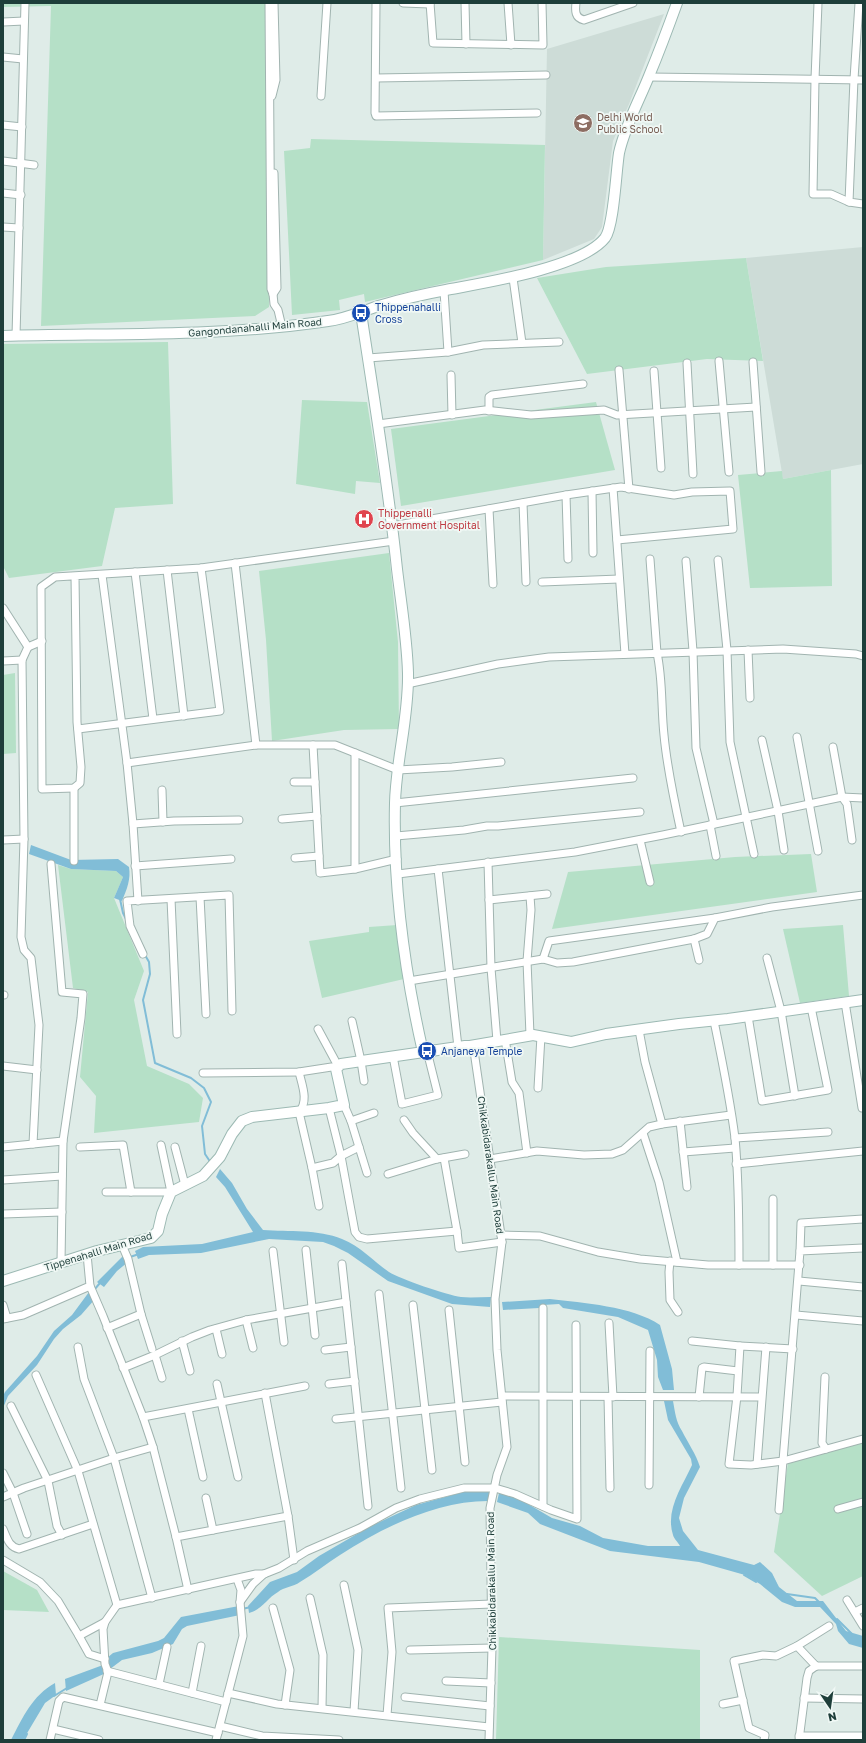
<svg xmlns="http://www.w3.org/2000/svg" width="866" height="1743" font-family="'Golos Text',sans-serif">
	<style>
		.built { fill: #cddcd7 }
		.green { fill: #b5e0c7 }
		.water { fill: #81bdd7 }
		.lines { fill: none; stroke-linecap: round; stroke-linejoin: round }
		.stream { stroke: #81bdd7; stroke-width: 2 }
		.street-casing { stroke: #a1b4b0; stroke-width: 9 }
		.secondary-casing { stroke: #9cb9b3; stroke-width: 12 }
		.street { stroke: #fff; stroke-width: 7 }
		.secondary { stroke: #fff; stroke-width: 10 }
		.labels { text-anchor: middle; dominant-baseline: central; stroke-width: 3.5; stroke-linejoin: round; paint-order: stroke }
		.education-label { font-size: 10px; fill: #785e54; stroke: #f0f8f5; text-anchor: start }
		.transit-label { font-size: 10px; fill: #164399; stroke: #f0f8f5; text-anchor: start }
		.street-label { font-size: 10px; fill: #1e3e3a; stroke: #f0f8f5 }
		.health-label { font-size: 10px; fill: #be3a42; stroke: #f0f8f5; text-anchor: start }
	</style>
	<rect width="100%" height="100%" fill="#dfece8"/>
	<g class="built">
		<polygon points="664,14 629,104 613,141 602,227 594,239 543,260 547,49"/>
		<polygon points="863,247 863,464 783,479 746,258"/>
	</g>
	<g class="green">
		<polygon points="3,3 266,3 269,307 255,316 41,326 51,6 3,7"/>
		<polygon points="311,139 545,145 543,260 365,302 364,294 339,300 340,310 292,315 284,151 310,148"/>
		<polygon points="746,258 763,361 707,359 587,374 537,278 606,267"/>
		<polygon points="168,342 173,504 115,508 102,566 9,578 3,566 3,344"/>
		<polygon points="302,400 367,402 380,483 356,481 355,494 296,484"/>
		<polygon points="596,402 615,470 401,506 391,429"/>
		<polygon points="831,470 832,586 750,588 738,475 782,471 783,479"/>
		<polygon points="389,553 398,642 399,729 344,730 272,741 266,640 259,571"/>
		<polygon points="15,673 16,753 3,754 3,675"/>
		<polygon points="811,854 817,892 552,929 568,872 735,857"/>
		<polygon points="58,865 71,869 116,871 123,877 114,898 144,971 134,1000 147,1066 189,1084 203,1098 199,1122 94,1133 96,1096 80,1077 88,992 73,988"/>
		<polygon points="397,925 404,979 322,998 309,941 369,932 369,927"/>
		<polygon points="843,925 849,996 800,1003 783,929"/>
		<polygon points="863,1443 863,1576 822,1596 774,1552 788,1463"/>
		<polygon points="3,1571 37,1590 49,1612 3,1610"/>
		<polygon points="499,1637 700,1650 700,1740 496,1740"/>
	</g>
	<g class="water">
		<path d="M31,845L71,860L118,859L129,867C131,879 127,889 122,901L114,898L123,877L116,871L71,869L29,854Z"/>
		<path d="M220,1169L232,1183L247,1209L263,1230C289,1232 318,1229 342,1239C360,1246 373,1261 389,1272C400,1279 447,1295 461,1297C470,1298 481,1297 491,1297L490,1307L452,1304L388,1281L348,1253L334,1246L323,1242L269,1239L201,1253L149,1255L138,1259L135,1251L143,1247L202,1244L253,1232L225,1187L216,1177Z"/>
		<polygon points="124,1255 128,1262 117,1271 104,1287 97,1282"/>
		<polygon points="89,1292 95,1299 81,1315 63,1329 54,1339 37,1365 8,1396 3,1408 3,1396 5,1392 37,1356 54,1331 72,1315"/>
		<path d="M550,1299C583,1303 632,1306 660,1325L672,1369L674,1390H663L658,1377L657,1360L648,1330L618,1317L563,1308L559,1304L543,1305L539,1308L503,1310L502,1302Z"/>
		<path d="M664,1401H673C675,1412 676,1422 682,1431C688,1443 696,1454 700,1467L684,1498L679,1518L683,1531L698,1550L754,1565L760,1562L772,1573L779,1587L797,1601H823L846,1631L863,1636V1648L849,1644L838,1631L836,1624L820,1607H795L782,1602L760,1584L745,1575L699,1562L610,1551L540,1524L528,1513L497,1502L499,1493L516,1497L552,1518L580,1526L603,1538L648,1546H680C678,1542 674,1539 673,1535C665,1510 682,1487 692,1465L691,1459L668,1420Z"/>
		<path d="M478,1491H490L488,1501C437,1501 383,1527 340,1555C327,1563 314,1574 300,1582C293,1587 284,1587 278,1592C267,1598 262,1610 249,1613L248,1606L270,1582L297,1572L319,1556L369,1527L416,1505L463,1492Z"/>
		<polygon points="239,1606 240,1615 187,1626 182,1629 173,1644 152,1653 122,1660 110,1669 107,1658 113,1653 158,1641 164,1638 181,1617"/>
		<polygon points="103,1665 106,1673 66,1691 65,1679"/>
		<path d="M55,1683L56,1695L45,1703L23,1740H11C23,1717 32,1696 55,1683Z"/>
	</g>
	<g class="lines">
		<g class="stream">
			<polyline points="120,899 123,913 126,919"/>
			<polyline points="145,955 149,962 150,974 143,1000 155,1063 191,1078 204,1088 211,1102 202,1126 205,1154 211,1163"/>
			<polyline points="130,1257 139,1254"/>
			<polyline points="94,1290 100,1283"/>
			<polyline points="744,1575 756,1582"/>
			<polyline points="787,1594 815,1598 819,1602"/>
			<polyline points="242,1609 251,1607"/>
			<polyline points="837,1619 852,1634"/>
			<polyline points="54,1696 67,1688"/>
			<polyline points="24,1740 27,1734"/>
		</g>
		<defs>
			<g id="street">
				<polyline points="269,3 271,289 273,294 274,304 278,310 282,327"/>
				<polyline points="376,3 375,113 376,116 537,113"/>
				<polyline points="403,3 430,4"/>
				<polyline points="430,3 433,43 543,45 542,3"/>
				<polyline points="465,3 466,44"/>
				<polyline points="508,3 511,45"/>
				<path d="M576,3C575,11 575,18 584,20L633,3"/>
				<polyline points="818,3 815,79 813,194 831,194 849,202"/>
				<polyline points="859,3 854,79 849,202 863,204"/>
				<polyline points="3,22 24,21"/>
				<polyline points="3,57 23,59"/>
				<polyline points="649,77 863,80"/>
				<polyline points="376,78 546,75"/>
				<polyline points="272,96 276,80 274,3"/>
				<polyline points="321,96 327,3"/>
				<polyline points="3,125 22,127"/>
				<polyline points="3,161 34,165"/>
				<polyline points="3,193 21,195"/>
				<polyline points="3,227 19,228"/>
				<polyline points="513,278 522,343"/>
				<polyline points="444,291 448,352"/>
				<polyline points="273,294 277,288 274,173"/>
				<polyline points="16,336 25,3"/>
				<polyline points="368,358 448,352 483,345 559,342"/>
				<polyline points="719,361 729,472"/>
				<polyline points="753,362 761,472"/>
				<polyline points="687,363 693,474"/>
				<polyline points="619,370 629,489"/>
				<polyline points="654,371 661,468"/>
				<polyline points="451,375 452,415"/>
				<polyline points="489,411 489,397 492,395 583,384"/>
				<polyline points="378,424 485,410 531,415 604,410 617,415 756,407"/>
				<polyline points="613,488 625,654"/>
				<polyline points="592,491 593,553"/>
				<polyline points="566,495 568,559"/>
				<polyline points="523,503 526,582"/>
				<polyline points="489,509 493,584"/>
				<polyline points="392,526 566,495 621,487 674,495 692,492 730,491 733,529 617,540"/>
				<path d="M650,559L657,653C663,680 661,708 664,735C667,768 674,800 681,832"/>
				<polyline points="718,560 727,650 730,742 754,854"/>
				<polyline points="686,561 693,651 696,748 714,824"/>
				<polyline points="235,563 256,745"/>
				<polyline points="167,570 184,716"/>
				<polyline points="135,572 153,719"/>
				<polyline points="102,575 127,763 133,824 138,901"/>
				<polyline points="75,576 77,722 81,767 80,783 74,788 42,789 41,587 55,577 201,568 394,541"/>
				<polyline points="542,582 619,579"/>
				<polyline points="3,608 28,647 42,641"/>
				<polyline points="28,647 22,660 24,839 21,937 24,950 31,958 39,1025 33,1144"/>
				<polyline points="748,650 750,698"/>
				<polyline points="3,661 22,660"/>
				<polyline points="407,684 498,664 549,657 783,649 856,654 863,656"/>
				<polyline points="78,729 220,711 201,568"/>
				<polyline points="797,737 818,851"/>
				<polyline points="762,740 778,811 784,850"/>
				<polyline points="313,745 320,873 355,869 397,859"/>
				<polyline points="833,747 842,797 847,804 852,840"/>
				<polyline points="355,753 355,869"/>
				<polyline points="127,763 256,745 335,745 398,770 452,767 501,762"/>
				<polyline points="294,782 315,782"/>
				<polyline points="74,788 74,861"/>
				<polyline points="162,790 163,822"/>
				<polyline points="395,803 633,778"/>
				<polyline points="282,819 317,816"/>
				<polyline points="133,824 174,821 239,820"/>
				<polyline points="710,825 716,856"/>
				<polyline points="396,836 464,830 487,826 498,826 640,812"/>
				<polyline points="3,840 24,839"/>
				<polyline points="640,840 650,882"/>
				<polyline points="295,858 319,856"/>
				<polyline points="488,862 491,968 497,1041"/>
				<polyline points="51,864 62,992 83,994 81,1018 63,1141 61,1262"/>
				<polyline points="135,866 231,859"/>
				<polyline points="438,869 458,1047"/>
				<polyline points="398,874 575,852 663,835 842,797 863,798"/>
				<polyline points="530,896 531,910 527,961 530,1035"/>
				<polyline points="200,897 206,1014"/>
				<polyline points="171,899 177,1034"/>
				<polyline points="489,900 547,894"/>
				<polyline points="694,939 699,960"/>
				<polyline points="143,954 130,926 127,901 229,895 232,1011"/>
				<polyline points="767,958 781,1011 795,1096"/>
				<polyline points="543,959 549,941 715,918"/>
				<polyline points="409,981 543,959 557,963 573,962 694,939 707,934 715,918 772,907 863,895"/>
				<polyline points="3,995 4,995"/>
				<polyline points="845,1002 862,1108"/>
				<polyline points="748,1016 762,1101 828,1090 811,1007"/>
				<polyline points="352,1021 361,1061 364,1081"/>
				<path d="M714,1021C722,1060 730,1098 735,1138C739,1180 739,1223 739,1265"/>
				<polyline points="639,1030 645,1062 662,1124"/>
				<polyline points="505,1039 512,1082 519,1093 527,1153"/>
				<polyline points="470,1046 473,1048 474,1051 502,1242 495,1299 497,1350 507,1447 497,1475 490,1508 492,1648 489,1740"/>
				<polyline points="393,1056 402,1104 438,1095 427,1051"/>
				<polyline points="3,1066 37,1070"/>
				<path d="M299,1072C302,1085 309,1101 299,1112L312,1168L319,1206"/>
				<polyline points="203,1073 299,1072 338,1066 318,1029"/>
				<polyline points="538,1088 541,1036"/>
				<polyline points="344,1105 351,1121 367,1173"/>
				<polyline points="329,1108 341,1156 355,1232 359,1237 367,1239 457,1231"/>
				<polyline points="404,1120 413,1133 437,1159"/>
				<polyline points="351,1121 374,1113"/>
				<polyline points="680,1121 687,1187"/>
				<polyline points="643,1133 659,1182 677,1262"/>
				<polyline points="735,1138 828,1132"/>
				<polyline points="3,1147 63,1141"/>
				<polyline points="80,1147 123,1145 131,1192"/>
				<polyline points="175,1147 185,1185"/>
				<polyline points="683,1152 735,1148"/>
				<polyline points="444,1158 457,1231 459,1248 502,1242"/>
				<polyline points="490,1159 537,1151 584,1155 612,1154 623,1150 649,1127 662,1124 731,1115"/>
				<polyline points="736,1164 863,1151"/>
				<polyline points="312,1168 333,1163 341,1156 359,1147"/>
				<polyline points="388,1174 437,1159 465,1154"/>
				<polyline points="3,1180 62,1176"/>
				<polyline points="106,1192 171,1192 161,1145"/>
				<polyline points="3,1214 62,1212"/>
				<polyline points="501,1235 540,1236 598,1252 640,1259 708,1265 800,1265"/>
				<polyline points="306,1250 315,1335"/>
				<polyline points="273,1251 284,1342"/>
				<polyline points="800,1251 801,1223 863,1219"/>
				<polyline points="670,1261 669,1272 670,1300 678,1312"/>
				<polyline points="342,1264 368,1506"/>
				<polyline points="773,1265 773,1199"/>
				<polyline points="799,1281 863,1287"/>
				<polyline points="90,1286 103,1316 143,1417 153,1447 176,1537 188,1590"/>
				<polyline points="379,1294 401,1488"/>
				<polyline points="3,1305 7,1318"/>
				<polyline points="413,1305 432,1470"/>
				<polyline points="449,1310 465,1462"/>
				<polyline points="141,1314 152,1349"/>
				<polyline points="796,1315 863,1321"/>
				<polyline points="3,1319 23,1315 90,1286 87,1254"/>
				<polyline points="246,1320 253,1348"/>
				<polyline points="609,1323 613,1397"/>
				<polyline points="107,1328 141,1314 128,1259 122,1245"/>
				<polyline points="216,1329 222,1354"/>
				<polyline points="182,1341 190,1371"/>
				<polyline points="692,1341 740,1346"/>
				<polyline points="78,1347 84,1379 114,1458 152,1598"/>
				<polyline points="793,1349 740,1346 737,1396 729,1464 751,1465 783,1461 863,1439"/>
				<polyline points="325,1350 351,1347"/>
				<polyline points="155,1355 162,1378"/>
				<polyline points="123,1368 155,1355 192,1337 210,1330 246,1320 346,1302"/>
				<polyline points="36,1375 78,1471 117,1605 105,1622 103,1629 105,1664 108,1672 100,1705"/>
				<polyline points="825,1377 822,1443 826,1449"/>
				<polyline points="217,1384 238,1477"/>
				<polyline points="329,1384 355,1381"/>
				<polyline points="265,1393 288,1516 294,1560"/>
				<polyline points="502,1396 761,1397"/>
				<polyline points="608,1397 610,1488"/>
				<polyline points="699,1397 702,1368 704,1367 738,1371"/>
				<polyline points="11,1406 48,1481 57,1526 62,1535"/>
				<polyline points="188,1409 203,1477"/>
				<polyline points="143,1417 305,1386"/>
				<polyline points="336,1419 502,1402"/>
				<polyline points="757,1464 766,1347"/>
				<polyline points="3,1473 13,1493 27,1534"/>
				<polyline points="649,1485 650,1351"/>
				<polyline points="3,1497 24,1488 114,1458 153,1447"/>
				<polyline points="206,1498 213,1530"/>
				<polyline points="543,1506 543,1308"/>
				<polyline points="838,1509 863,1502"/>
				<polyline points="779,1510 800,1251 863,1248"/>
				<path d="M3,1529C7,1538 9,1547 19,1549L93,1524"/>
				<polyline points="176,1537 288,1516"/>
				<polyline points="3,1560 40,1582 58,1601 79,1636 105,1622"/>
				<polyline points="344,1585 358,1650 354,1711"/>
				<polyline points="310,1598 323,1655 322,1708"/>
				<polyline points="847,1600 863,1626"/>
				<polyline points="240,1602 253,1584 264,1574 279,1568 307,1551 360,1528 396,1508 420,1499 464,1488 495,1488 515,1494 551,1510 577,1519 576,1325"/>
				<polyline points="117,1605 256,1574 264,1574"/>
				<polyline points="273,1608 290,1670 285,1705"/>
				<polyline points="855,1612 863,1608"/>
				<polyline points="79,1636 89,1654 105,1659"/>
				<polyline points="797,1646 829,1626"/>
				<polyline points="410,1650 492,1648"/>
				<polyline points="816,1666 863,1666"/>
				<polyline points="107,1671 226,1702"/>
				<polyline points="446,1681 491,1683"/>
				<polyline points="159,1684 167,1647"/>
				<polyline points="192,1693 201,1646"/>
				<polyline points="228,1693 277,1704 489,1727"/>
				<polyline points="405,1697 490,1706"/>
				<polyline points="804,1698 863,1699"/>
				<polyline points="723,1704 743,1700"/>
				<polyline points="387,1715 392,1652 388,1608 492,1604"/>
				<polyline points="220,1726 262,1736 339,1740"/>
				<polyline points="53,1729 99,1740"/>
				<polyline points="799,1736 863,1736"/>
				<polyline points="50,1740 59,1701 63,1697 218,1733"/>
				<polyline points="216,1740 243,1636 240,1602 241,1590 237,1579"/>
				<polyline points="764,1740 765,1735 749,1728 734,1661 763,1655 776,1656 797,1646 816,1666"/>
				<polyline points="799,1740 807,1678 809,1671 816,1666"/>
			</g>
			<g id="secondary">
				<path d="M361,313C374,398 388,483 397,569C401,603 407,638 408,673C409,717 396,760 395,803C393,885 405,973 423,1052"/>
				<path d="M3,336C111,333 221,337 328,321C347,319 364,310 382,305C403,299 424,294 446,290C483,283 581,268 605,238C614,226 616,171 619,153C625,126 639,101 649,76C659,52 668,28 677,3"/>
				<polyline points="3,1281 97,1251 151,1238 158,1231 162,1214 171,1192 203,1176 220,1157 232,1134 242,1121 252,1117 329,1108 344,1105 336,1069 341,1064 465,1046 470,1046 533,1035 571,1042 606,1034 679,1024 728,1019 863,1000"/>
			</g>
		</defs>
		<use href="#street" class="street-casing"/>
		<use href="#secondary" class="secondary-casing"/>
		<use href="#street" class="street"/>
		<use href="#secondary" class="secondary"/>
	</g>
	<defs>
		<symbol id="school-disc" viewBox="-11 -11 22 22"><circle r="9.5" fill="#8d6e63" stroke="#f0f8f5"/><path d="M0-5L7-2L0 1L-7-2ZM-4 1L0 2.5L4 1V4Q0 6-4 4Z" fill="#fff"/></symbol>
		<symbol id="bus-disc" viewBox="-11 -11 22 22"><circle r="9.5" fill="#1a4fb4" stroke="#f0f8f5"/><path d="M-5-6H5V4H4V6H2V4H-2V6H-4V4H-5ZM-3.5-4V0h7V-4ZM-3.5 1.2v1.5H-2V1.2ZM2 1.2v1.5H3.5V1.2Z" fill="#fff"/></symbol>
		<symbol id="hospital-disc" viewBox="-11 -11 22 22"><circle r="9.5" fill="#e0444e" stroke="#f0f8f5"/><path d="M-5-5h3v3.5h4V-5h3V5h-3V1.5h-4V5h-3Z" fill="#fff"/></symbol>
	</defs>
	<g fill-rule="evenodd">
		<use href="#school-disc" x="572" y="112" width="22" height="22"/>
		<use href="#bus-disc" x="350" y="302" width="22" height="22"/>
		<use href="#hospital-disc" x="353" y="508" width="22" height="22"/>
		<use href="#bus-disc" x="416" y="1040" width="22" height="22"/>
	</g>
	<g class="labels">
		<g class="education-label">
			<text x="597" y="117">Delhi World<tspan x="597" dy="12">Public School</tspan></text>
		</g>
		<g class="transit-label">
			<text x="375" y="307">Thippenahalli<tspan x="375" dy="12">Cross</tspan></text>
			<text x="441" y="1051">Anjaneya Temple</text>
		</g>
		<g class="street-label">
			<text transform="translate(255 327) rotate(-5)">Gangondanahalli Main Road</text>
			<text transform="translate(491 1165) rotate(82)">Chikkabidarakallu Main Road</text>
			<text transform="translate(98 1251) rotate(-17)">Tippenahalli Main Road</text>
			<text transform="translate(491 1581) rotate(-91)">Chikkabidarakallu Main Road</text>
		</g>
		<g class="health-label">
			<text x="378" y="513">Thippenalli<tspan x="378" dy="12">Government Hospital</tspan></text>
		</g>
	</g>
	<rect width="866" height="1743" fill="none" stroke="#1e3e3a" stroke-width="8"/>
	<g transform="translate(830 1707) rotate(167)" stroke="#f0f8f5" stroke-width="3" paint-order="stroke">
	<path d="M0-3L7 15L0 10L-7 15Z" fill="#1e3e3a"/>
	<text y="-6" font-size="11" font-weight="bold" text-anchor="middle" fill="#1e3e3a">N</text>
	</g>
</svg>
